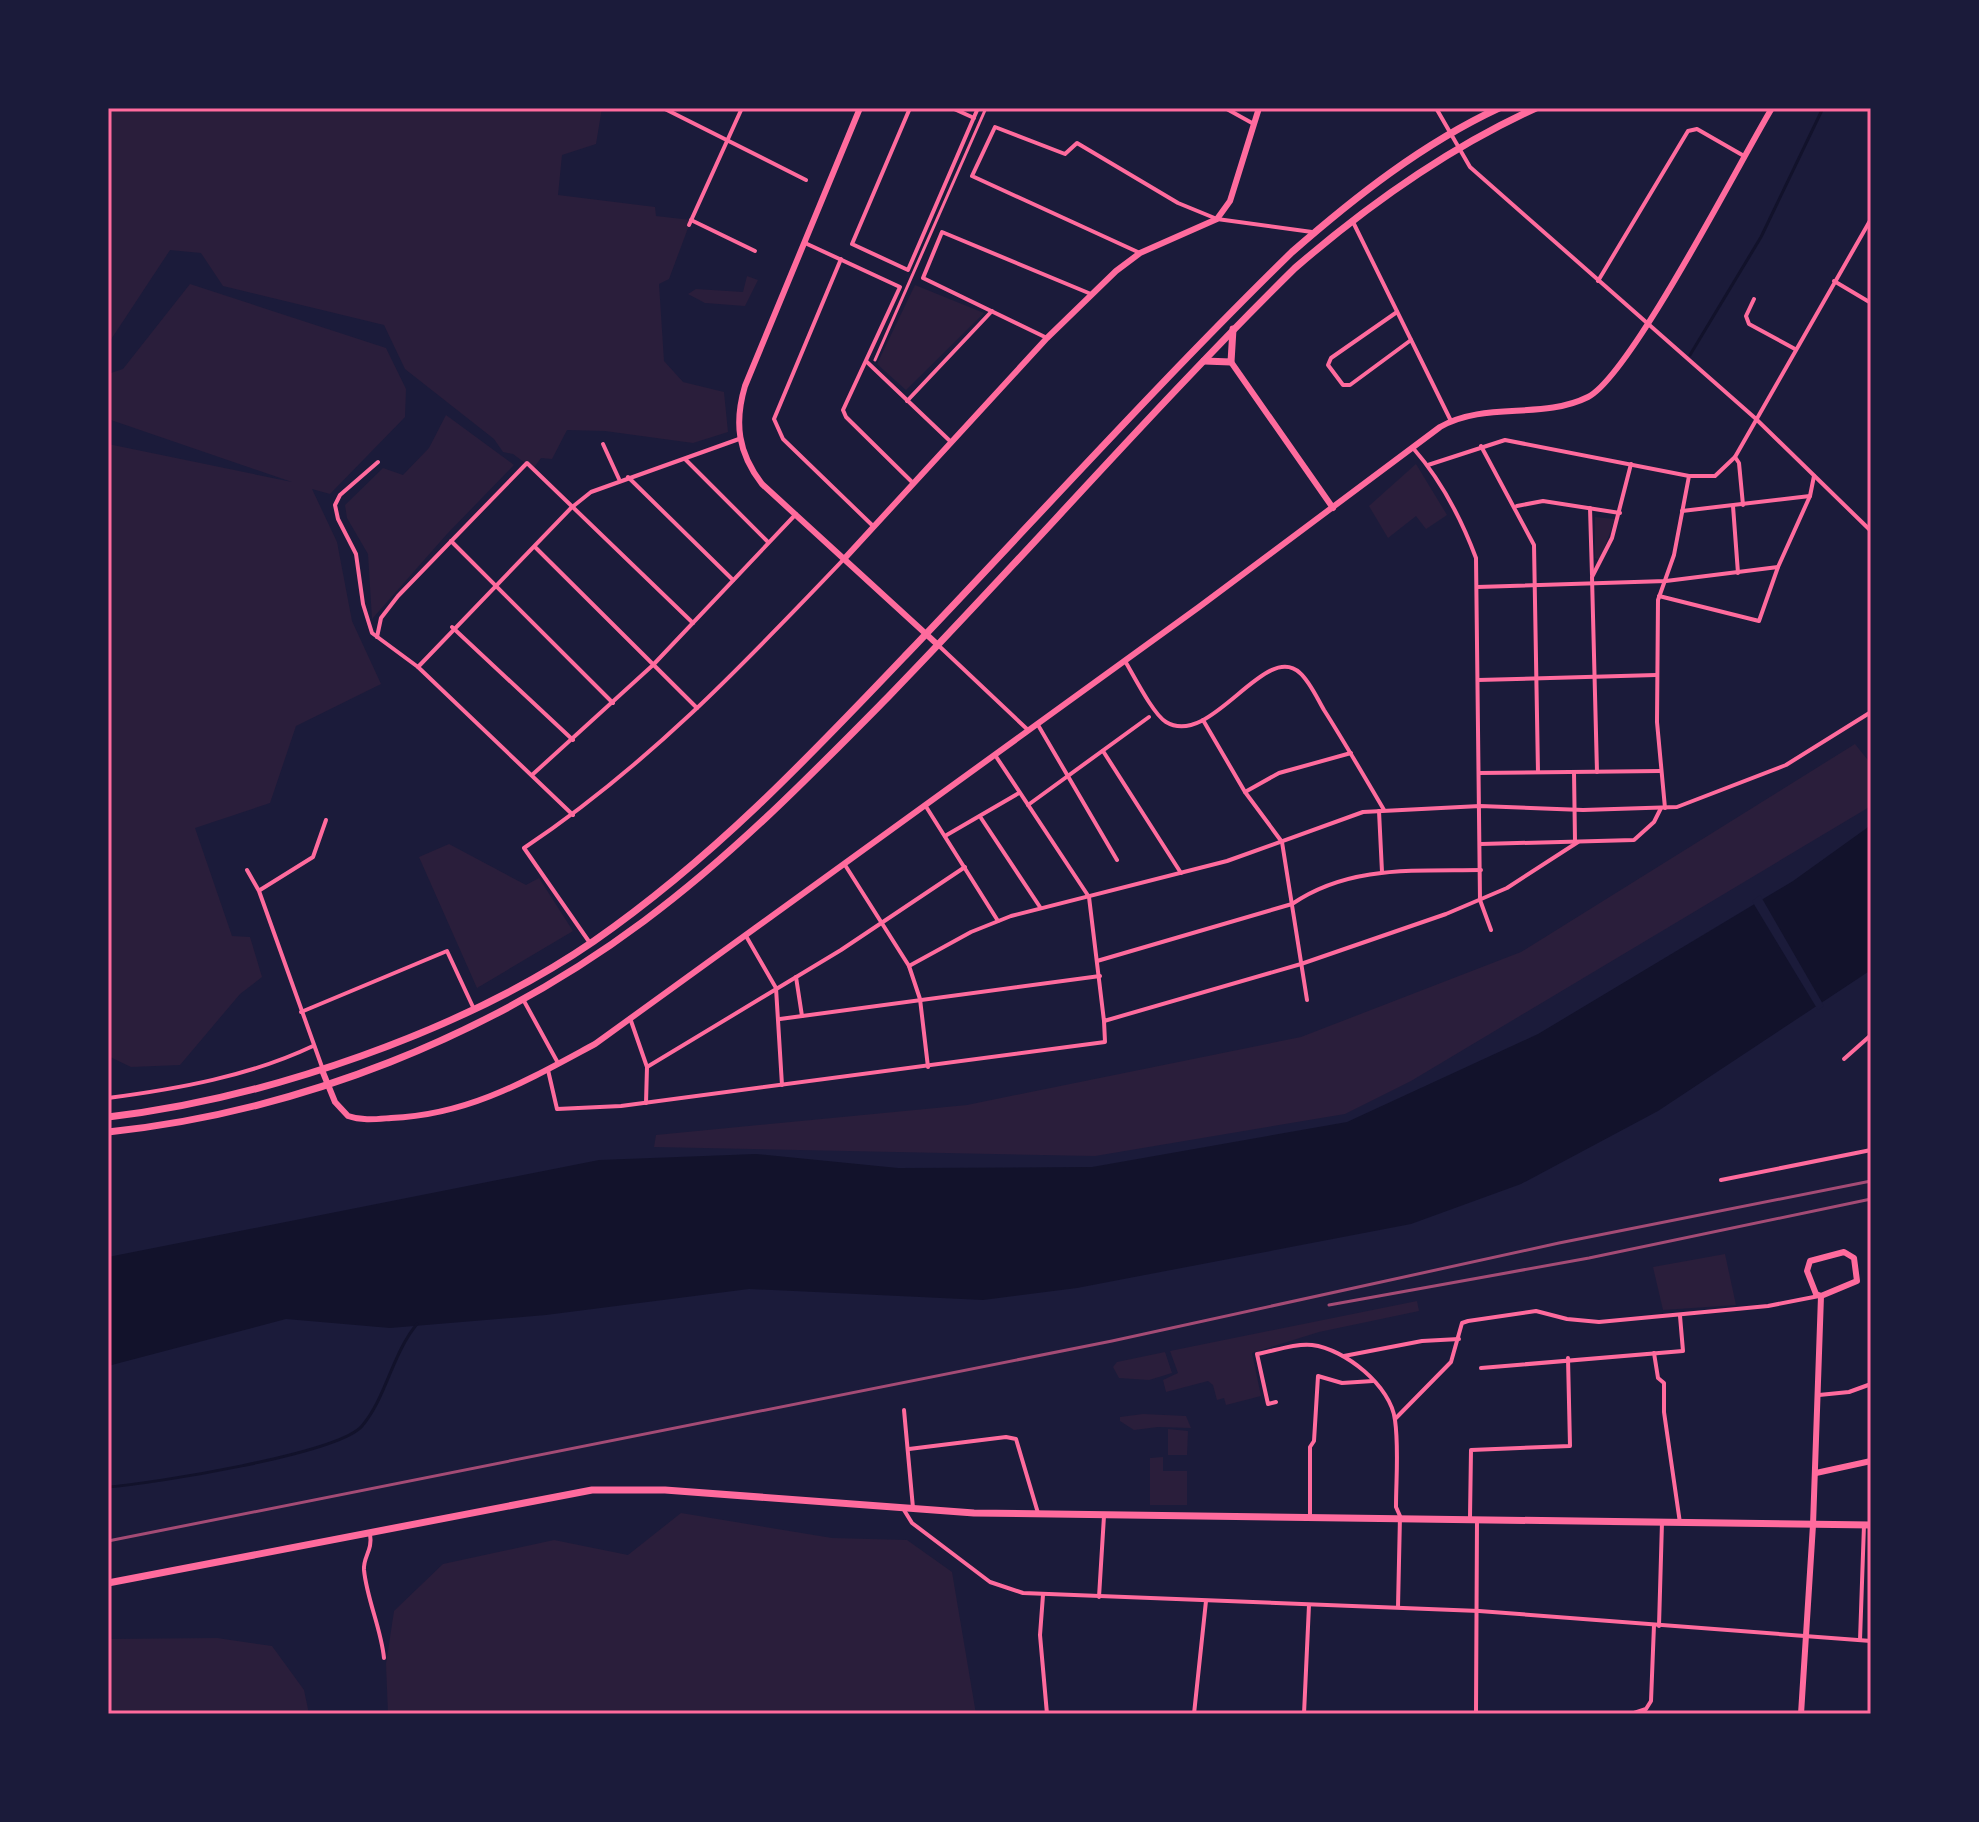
<svg xmlns="http://www.w3.org/2000/svg" width="1979" height="1822" font-family="Signika,sans-serif">
	<style>
		.green { fill: #2a1e3b }
		.water { fill: #12122b }
		.pier { fill: #1b1b3a }
		.lines { fill: none; stroke-linecap: round; stroke-linejoin: round }
		.stream { stroke: #12122b; stroke-width: 3 }
		.pedestrian { stroke: #ff6b9d; stroke-width: 3 }
		.minor { stroke: #ff6b9d; stroke-width: 4 }
		.tertiary { stroke: #ff6b9d; stroke-width: 6 }
		.secondary { stroke: #ff6b9d; stroke-width: 6 }
		.primary { stroke: #ff6b9d; stroke-width: 7 }
		.trunk { stroke: #ff6b9d; stroke-width: 7 }
		.rail { stroke: #a44b75; stroke-width: 3 }
		.neatline { fill: none; stroke: #ff6b9d; stroke-width: 3 }
	</style>
	<rect width="100%" height="100%" fill="#1b1b3a"/>
	<g class="green">
		<polygon points="108,108 602,108 596,144 562,155 558,195 655,207 656,216 691,220 669,279 659,284 664,361 683,382 724,392 728,432 693,443 605,431 567,430 552,459 541,458 533,469 513,454 503,452 494,439 405,369 384,325 223,286 201,253 170,250 108,344"/>
		<polygon points="747,276 758,280 745,306 705,303 688,294 696,289 743,292"/>
		<polygon points="190,284 386,348 406,389 405,417 330,494 312,489 337,542 352,621 381,684 296,726 270,803 195,828 232,936 250,937 262,977 240,994 180,1065 131,1067 108,1056 108,444 292,482 108,419 108,374 123,369"/>
		<polygon points="915,285 984,313 906,390 877,364"/>
		<polygon points="446,415 514,465 447,534 372,619 368,554 347,518 345,505 383,468 403,475 429,448"/>
		<polygon points="1416,464 1447,515 1426,529 1416,516 1388,538 1369,506"/>
		<polygon points="1595,517 1615,519 1600,560 1595,558"/>
		<polygon points="1855,744 1871,764 1871,806 1411,1081 1345,1114 1095,1156 654,1147 656,1135 967,1105 1301,1037 1521,952"/>
		<polygon points="449,844 526,885 539,878 573,931 477,988 419,857"/>
		<polygon points="1725,1254 1736,1305 1663,1310 1653,1267"/>
		<polygon points="1417,1301 1419,1311 1319,1332 1252,1353 1261,1396 1226,1405 1224,1398 1217,1400 1213,1385 1208,1381 1166,1392 1163,1380 1178,1373 1170,1351"/>
		<polygon points="1165,1352 1172,1373 1149,1380 1119,1378 1113,1367 1117,1362"/>
		<polygon points="1143,1414 1186,1416 1191,1428 1158,1427 1134,1430 1120,1421 1120,1417"/>
		<polygon points="1168,1429 1188,1431 1187,1455 1168,1455"/>
		<polygon points="1163,1457 1163,1471 1187,1471 1187,1505 1150,1505 1150,1458"/>
		<polygon points="681,1513 832,1538 907,1540 952,1572 976,1714 388,1714 386,1664 394,1611 443,1564 554,1540 628,1555"/>
		<polygon points="217,1638 272,1646 304,1690 309,1714 108,1714 108,1639"/>
	</g>
	<polygon class="water" points="1871,825 1871,970 1658,1111 1521,1184 1411,1224 1077,1288 983,1300 749,1289 546,1315 390,1328 286,1319 108,1366 108,1257 599,1160 756,1154 898,1168 1092,1167 1347,1122 1538,1034 1793,881"/>
	<polygon class="pier" points="1760,895 1824,1006 1818,1010 1752,901"/>
	<g class="lines">
		<g class="stream">
			<polyline points="1690,355 1761,237 1823,108"/>
			<path d="M108,1487C150,1484 338,1454 362,1426C386,1398 392,1354 417,1324"/>
		</g>
		<polyline class="pedestrian" points="875,360 986,108"/>
		<g class="minor">
			<polyline points="663,108 806,180"/>
			<polyline points="910,108 852,244 908,270 978,108"/>
			<polyline points="952,108 974,118"/>
			<polyline points="1225,108 1252,123"/>
			<polyline points="1436,108 1470,167 1755,418 1871,531"/>
			<polyline points="691,220 755,251"/>
			<polyline points="1353,222 1451,421"/>
			<polyline points="689,225 742,108"/>
			<polyline points="805,243 900,287 843,410 846,417 912,482"/>
			<polyline points="1140,253 972,176 995,127 1065,154 1077,143 1178,203 1217,219 1312,232"/>
			<polyline points="841,259 774,419 783,439 872,525"/>
			<polyline points="1598,281 1688,131 1697,129 1744,156"/>
			<polyline points="1834,281 1871,303"/>
			<polyline points="1754,299 1746,316 1749,324 1795,349"/>
			<polyline points="1397,312 1331,358 1328,365 1343,385 1350,385 1411,340"/>
			<polyline points="1047,338 923,278 942,232 1091,294"/>
			<polyline points="867,362 950,441"/>
			<polyline points="907,401 992,311"/>
			<polyline points="603,444 619,479"/>
			<polyline points="1481,446 1534,545 1538,772"/>
			<path d="M1413,448C1441,480 1461,518 1476,558L1480,900L1491,930"/>
			<polyline points="1735,457 1739,463 1743,505"/>
			<polyline points="685,459 768,542"/>
			<polyline points="378,462 340,495 335,505 338,519 356,554 363,604 372,633 418,667 573,815"/>
			<polyline points="1428,465 1505,440 1689,476 1715,476 1735,457 1871,219"/>
			<polyline points="628,477 733,580"/>
			<polyline points="1517,506 1543,501 1620,513"/>
			<polyline points="1733,506 1738,573"/>
			<polyline points="1590,508 1592,575"/>
			<polyline points="1682,511 1810,496"/>
			<polyline points="451,541 613,703"/>
			<polyline points="535,547 697,708"/>
			<polyline points="1477,587 1666,581 1778,567 1810,496 1814,476"/>
			<polyline points="1659,596 1759,621 1778,567"/>
			<polyline points="452,627 573,740"/>
			<polyline points="377,637 381,618 398,596 527,463 693,623"/>
			<polyline points="938,645 1028,730"/>
			<path d="M1125,661C1134,676 1153,714 1166,722C1211,749 1265,640 1300,673C1310,682 1317,698 1324,710C1345,743 1364,776 1384,810"/>
			<polyline points="418,667 571,508 591,492 739,439"/>
			<polyline points="1478,680 1656,675"/>
			<polyline points="1203,720 1245,792 1282,842 1307,1000"/>
			<polyline points="1038,725 1117,860"/>
			<polyline points="1103,751 1181,873"/>
			<polyline points="995,755 1089,897 1104,1021 1301,964 1446,914 1507,888 1578,842"/>
			<polyline points="1574,772 1575,841"/>
			<polyline points="1597,772 1592,577 1612,538 1631,464"/>
			<polyline points="1479,773 1661,771"/>
			<polyline points="532,775 653,665 796,514"/>
			<polyline points="1245,792 1279,773 1351,753"/>
			<polyline points="925,805 998,921"/>
			<polyline points="1028,805 1149,717"/>
			<polyline points="1665,808 1657,722 1658,600 1674,555 1689,476"/>
			<polyline points="1379,811 1382,872"/>
			<polyline points="981,818 1040,907"/>
			<polyline points="945,836 1019,793"/>
			<polyline points="1481,844 1634,840 1654,822 1661,808"/>
			<polyline points="845,865 909,966 920,999 928,1067"/>
			<polyline points="247,870 259,891 322,1067"/>
			<polyline points="260,890 313,857 326,820"/>
			<polyline points="746,936 776,988 782,1085"/>
			<path d="M590,943L524,848C647,766 743,665 845,558"/>
			<path d="M1097,961L1292,904C1349,865 1414,871 1481,870"/>
			<polyline points="909,966 971,932 1011,916 1227,861 1363,812 1480,806 1583,810 1677,807 1786,765 1871,712"/>
			<polyline points="796,977 802,1016"/>
			<polyline points="524,1001 558,1063"/>
			<polyline points="301,1012 447,951 473,1007"/>
			<polyline points="630,1018 647,1067 841,950 965,867"/>
			<polyline points="780,1019 1100,976"/>
			<polyline points="1844,1059 1871,1035"/>
			<polyline points="548,1070 557,1109 621,1106 1105,1042 1104,1021"/>
			<path d="M108,1098C177,1089 250,1076 313,1046"/>
			<polyline points="646,1103 647,1067"/>
			<polyline points="1721,1180 1871,1150"/>
			<polyline points="1654,1353 1658,1378 1664,1383 1664,1412 1680,1523"/>
			<polyline points="1344,1356 1422,1341 1459,1339"/>
			<polyline points="1481,1368 1683,1351 1680,1316"/>
			<polyline points="1819,1395 1849,1392 1871,1384"/>
			<path d="M1276,1402L1268,1404L1257,1354C1274,1351 1295,1343 1312,1345C1345,1349 1391,1386 1395,1420C1399,1448 1396,1479 1396,1507L1400,1516L1398,1607"/>
			<polyline points="904,1410 913,1508"/>
			<polyline points="1395,1419 1451,1362 1462,1323 1468,1321 1536,1311 1567,1319 1599,1322 1768,1306 1819,1296"/>
			<polyline points="909,1449 1006,1437 1016,1439 1038,1513"/>
			<polyline points="904,1510 912,1523 990,1582 1023,1593 1479,1611 1871,1641"/>
			<polyline points="1310,1516 1310,1447 1314,1441 1318,1376 1342,1383 1373,1381"/>
			<polyline points="1470,1517 1471,1450 1570,1446 1568,1358"/>
			<path d="M370,1534C373,1551 363,1556 364,1570C367,1600 381,1628 384,1658"/>
			<polyline points="1043,1595 1040,1635 1047,1714"/>
			<polyline points="1099,1597 1104,1516"/>
			<polyline points="1659,1626 1662,1522"/>
			<polyline points="1860,1640 1864,1525"/>
			<polyline points="1194,1714 1206,1601"/>
			<polyline points="1304,1714 1309,1605"/>
			<polyline points="1476,1714 1477,1520"/>
			<polyline points="1631,1714 1646,1709 1651,1701 1654,1625"/>
		</g>
		<g class="tertiary">
			<path d="M860,108L745,386C734,423 738,453 762,484L938,645"/>
			<polyline points="1231,362 1333,508"/>
			<polyline points="845,558 1047,338 1116,271 1140,253 1217,219 1230,201 1259,108"/>
			<path d="M322,1070L335,1102L348,1116C362,1121 377,1119 391,1118C469,1115 528,1080 595,1044L1199,607L1440,427C1485,401 1542,420 1588,397C1631,375 1740,161 1772,108"/>
			<polyline points="1816,1473 1871,1461"/>
			<polyline points="1801,1714 1813,1525"/>
		</g>
		<g class="secondary">
			<polygon points="1844,1252 1854,1258 1857,1281 1821,1296 1816,1294 1807,1271 1810,1261"/>
			<polyline points="1813,1525 1821,1296"/>
		</g>
		<polyline class="primary" points="108,1583 592,1490 665,1490 974,1513 1871,1525"/>
		<g class="trunk">
			<polyline points="1204,361 1231,362 1233,329"/>
			<path d="M108,1117C266,1099 463,1031 594,941C712,859 807,759 905,656C1034,521 1159,382 1292,252C1355,197 1422,144 1499,108"/>
			<path d="M108,1132C299,1112 490,1036 644,921C734,854 811,775 889,696C1026,555 1155,406 1295,268C1368,205 1448,148 1536,108"/>
		</g>
		<g class="rail">
			<polyline points="1329,1305 1589,1258 1871,1199"/>
			<polyline points="108,1541 1112,1341 1559,1243 1871,1181"/>
		</g>
	</g>
	<rect width="1979" height="1822" fill="none" stroke="#1b1b3a" stroke-width="220"/>
	<rect x="110" y="110" width="1759" height="1602" class="neatline"/>
</svg>
